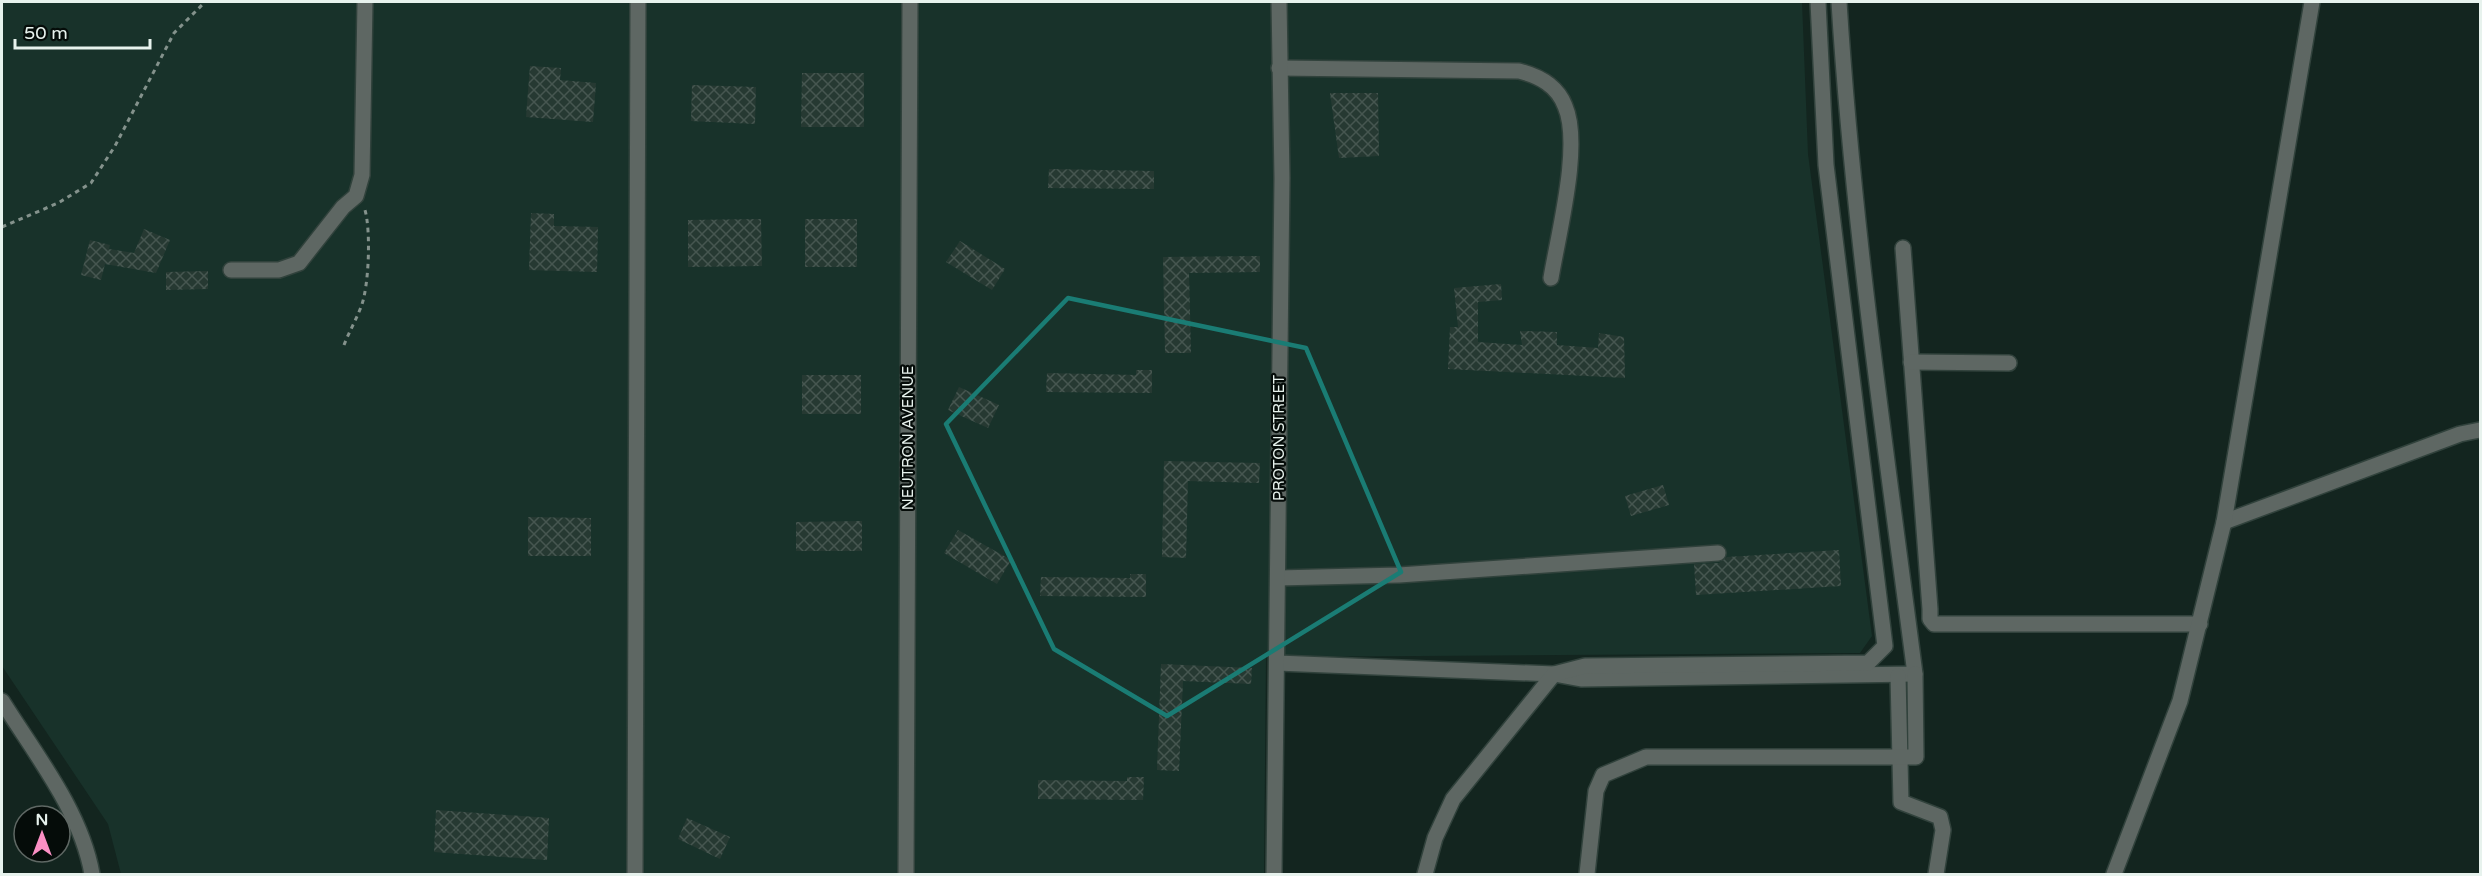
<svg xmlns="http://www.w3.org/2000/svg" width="2482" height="876" font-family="'Varela Round',sans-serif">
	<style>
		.built { fill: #18322a }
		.building { fill: url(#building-cross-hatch) }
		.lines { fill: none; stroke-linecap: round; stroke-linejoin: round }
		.minor-casing { stroke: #31423c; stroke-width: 18 }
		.path { stroke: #84928c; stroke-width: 3; stroke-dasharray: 4.5 4.5; stroke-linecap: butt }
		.minor { stroke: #5e6763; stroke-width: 15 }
		.marked { fill: none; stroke: #1a7c74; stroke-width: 4.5; stroke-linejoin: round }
		.labels { text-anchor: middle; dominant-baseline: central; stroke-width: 4.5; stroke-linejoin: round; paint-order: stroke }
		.street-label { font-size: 15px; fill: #e7f2ed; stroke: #050c09 }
	</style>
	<defs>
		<pattern id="building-cross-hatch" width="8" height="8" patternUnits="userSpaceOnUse" patternTransform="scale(1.5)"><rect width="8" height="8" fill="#263932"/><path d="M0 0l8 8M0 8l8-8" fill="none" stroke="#465650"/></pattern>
	</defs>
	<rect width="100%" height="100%" fill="#13251f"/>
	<polygon class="built" points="2,2 1802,2 1808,154 1872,636 1860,653 1266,657 1264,874 121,874 108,824 2,666"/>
	<g class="building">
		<polygon points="530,66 561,68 560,80 596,83 593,122 526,117"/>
		<polygon points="802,73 864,73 864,127 801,127"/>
		<polygon points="692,85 756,87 755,124 691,121"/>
		<polygon points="1330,93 1378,93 1379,156 1339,158"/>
		<polygon points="1049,169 1154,171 1154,189 1048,188"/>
		<polygon points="531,213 554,214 554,226 598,227 597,272 529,270"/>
		<polygon points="761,219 762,266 688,267 688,220"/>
		<rect x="805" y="219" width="52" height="48"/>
		<polygon points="144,229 170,240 156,273 105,264 101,280 81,275 90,240 110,245 109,249 134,253"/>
		<polygon points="960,241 1005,269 992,290 946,262"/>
		<polygon points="1260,256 1260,272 1189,273 1191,353 1165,353 1163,257"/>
		<polygon points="208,271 208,289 166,290 166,272"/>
		<polygon points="1501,284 1502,300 1478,302 1478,342 1522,345 1520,331 1557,332 1557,345 1598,348 1599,333 1624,337 1625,378 1448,369 1450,327 1458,327 1454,288"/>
		<polygon points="1136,370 1152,370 1152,393 1046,392 1047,373 1136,375"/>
		<rect x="802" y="375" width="59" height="39"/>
		<polygon points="959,387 999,405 988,428 948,410"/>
		<polygon points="1164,461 1260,463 1259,483 1188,481 1186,558 1162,557"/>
		<polygon points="1663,485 1669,505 1631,516 1625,496"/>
		<polygon points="528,517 591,518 591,556 528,556"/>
		<polygon points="862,521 862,551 796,551 796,522"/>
		<polygon points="958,530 1011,560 997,584 944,553"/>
		<polygon points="1839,550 1841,586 1696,595 1694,564 1719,563 1727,557"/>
		<polygon points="1130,574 1146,574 1146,597 1040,596 1041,577 1130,578"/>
		<polygon points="1161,664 1252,668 1251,684 1183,681 1179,771 1157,770"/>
		<polygon points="1127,777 1144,777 1143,800 1038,799 1038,780 1127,781"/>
		<polygon points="436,810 549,818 547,860 434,852"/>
		<polygon points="687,818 730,837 720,859 678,839"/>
	</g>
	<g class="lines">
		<defs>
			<g id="minor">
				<path d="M1279,68L1519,71C1539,76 1557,85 1565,106C1582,145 1558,235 1551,278"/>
				<polyline points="1903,248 1930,609 1930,619 1934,624 2200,624"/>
				<polyline points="231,270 279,270 299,263 343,207 356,196 362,175 365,2"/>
				<polyline points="1911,362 2009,363"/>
				<polyline points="2224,522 2460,434 2480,430"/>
				<polyline points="1278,578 1399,575 1718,553"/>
				<path d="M1277,663L1554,674L1581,679L1915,674C1886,450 1853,227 1839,2"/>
				<polyline points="1898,676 1901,802 1940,817 1943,830 1936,874"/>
				<path d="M2,701C35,754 81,811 92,874"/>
				<polyline points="635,874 638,2"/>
				<polyline points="906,874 910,2"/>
				<polyline points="1274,874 1282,178 1279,2"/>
				<polyline points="1425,874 1435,838 1453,799 1554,674 1585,666 1868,663 1885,646 1826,165 1818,2"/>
				<polyline points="1587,874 1596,791 1603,775 1646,757 1916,757 1915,674"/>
				<polyline points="2114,874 2180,701 2224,522 2312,2"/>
			</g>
		</defs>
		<use href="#minor" class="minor-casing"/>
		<g class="path">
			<polyline points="2,227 58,203 91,183 115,146 174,33 205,2"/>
			<path d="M344,345C349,332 356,320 361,307C369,287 371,231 365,210"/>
		</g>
		<use href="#minor" class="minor"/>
	</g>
	<path class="marked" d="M1068,298L1306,348L1401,572L1167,716L1054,649L946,424Z"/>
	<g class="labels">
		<g class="street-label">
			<text transform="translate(908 438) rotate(-90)">NEUTRON AVENUE</text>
			<text transform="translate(1279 438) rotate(-90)">PROTON STREET</text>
		</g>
	</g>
	<rect width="2482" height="876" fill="none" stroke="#e7f2ed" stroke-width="6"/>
	<g transform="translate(42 834)"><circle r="28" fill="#050c09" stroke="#5f6864" stroke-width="1.5"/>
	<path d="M0-4.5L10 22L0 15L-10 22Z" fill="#fb8fc4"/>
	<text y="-9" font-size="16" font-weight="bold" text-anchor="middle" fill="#e7f2ed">N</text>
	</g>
	<path d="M15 39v9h135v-9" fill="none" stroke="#e7f2ed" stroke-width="3"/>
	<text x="24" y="39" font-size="18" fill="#e7f2ed" stroke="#050c09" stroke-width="4.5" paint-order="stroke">50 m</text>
</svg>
